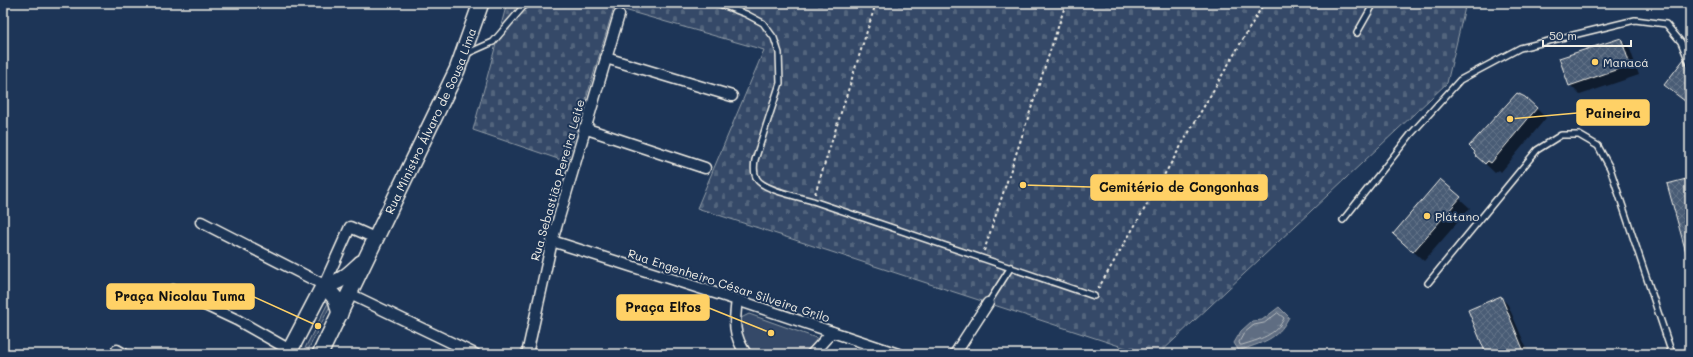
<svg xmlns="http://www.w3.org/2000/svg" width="1693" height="357" font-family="Mali,sans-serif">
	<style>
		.cemetery { fill: url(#cemetery-stones); stroke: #949ea8 }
		.green { fill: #354a67; stroke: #949ea8 }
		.water { fill: url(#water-ripples); stroke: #9aa2ab }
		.shadow { fill: #0007 }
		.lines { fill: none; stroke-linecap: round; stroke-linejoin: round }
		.shore { stroke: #b8bcbf; stroke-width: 1 }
		.building { fill: url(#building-cross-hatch); stroke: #f4f1e8 }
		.service-casing { stroke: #f4f1e8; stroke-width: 8 }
		.minor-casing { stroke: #f4f1e8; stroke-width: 13 }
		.secondary-casing { stroke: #f4f1e8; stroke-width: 18 }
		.path { stroke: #f4f1e8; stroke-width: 2; stroke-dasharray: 3 3; stroke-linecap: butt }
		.service { stroke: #1d3557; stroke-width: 5 }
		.minor { stroke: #1d3557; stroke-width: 10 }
		.secondary { stroke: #1d3557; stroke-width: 15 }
		.poi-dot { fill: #ffd166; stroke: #1d3557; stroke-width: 1.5 }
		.labels { text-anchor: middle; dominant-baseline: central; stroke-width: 4; stroke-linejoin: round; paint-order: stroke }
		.poi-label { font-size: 12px; fill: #f4f1e8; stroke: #1d3557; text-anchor: start }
		.street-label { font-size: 12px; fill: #f4f1e8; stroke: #1d3557 }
		.leader { fill: none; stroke: #ffd166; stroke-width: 1.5 }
		.callout-dot { fill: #ffd166; stroke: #1d3557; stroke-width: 1.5 }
		.callout { fill: #ffd166; stroke: #ffd166; stroke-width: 1.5 }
		.callout-label { font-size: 13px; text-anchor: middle; font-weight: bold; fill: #111 }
	</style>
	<defs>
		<pattern id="cemetery-stones" width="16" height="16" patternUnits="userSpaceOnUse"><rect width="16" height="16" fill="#354a67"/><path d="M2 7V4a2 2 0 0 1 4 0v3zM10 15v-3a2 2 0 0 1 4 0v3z" fill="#53657d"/></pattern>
		<pattern id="water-ripples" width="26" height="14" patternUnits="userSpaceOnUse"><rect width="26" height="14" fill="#5e6d82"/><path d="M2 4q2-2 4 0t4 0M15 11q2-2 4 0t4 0" fill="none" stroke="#768294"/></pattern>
		<pattern id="building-cross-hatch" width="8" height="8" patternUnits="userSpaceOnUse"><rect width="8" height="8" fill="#485b74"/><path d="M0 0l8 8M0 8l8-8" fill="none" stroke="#637388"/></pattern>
	</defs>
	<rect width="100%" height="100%" fill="#1d3557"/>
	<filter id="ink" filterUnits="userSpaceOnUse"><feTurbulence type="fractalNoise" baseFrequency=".025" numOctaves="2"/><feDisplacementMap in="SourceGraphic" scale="8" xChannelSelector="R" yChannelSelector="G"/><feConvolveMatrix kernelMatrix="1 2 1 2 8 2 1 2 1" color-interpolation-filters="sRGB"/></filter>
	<g filter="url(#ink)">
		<polygon class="cemetery" points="507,3 1466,3 1447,83 1159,354 1144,354 697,208 764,50 614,7 567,162 473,130"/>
		<g class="green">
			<polygon points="333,300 306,354 302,354 329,301"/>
			<polygon points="749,314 819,339 803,354 750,354 738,327 741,318"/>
		</g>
		<path class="water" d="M1279,307L1289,317C1277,341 1262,342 1239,351L1234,343L1241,331L1252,321L1262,320Z"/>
		<g class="shadow">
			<polygon points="1620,39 1630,49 1639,75 1580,95 1570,85"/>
			<polygon points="1684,61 1690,67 1690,106 1665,85"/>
			<polygon points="1536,108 1546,118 1501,172 1499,170 1495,173 1475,154"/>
			<polygon points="1440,181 1470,208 1424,261 1394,234"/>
			<polygon points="1501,297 1508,305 1529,354 1487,354"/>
		</g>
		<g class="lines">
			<path class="shore" d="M1278,313L1284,318C1277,335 1258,340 1242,345H1240L1239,342L1244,333L1254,325L1264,323Z"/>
		</g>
		<g class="building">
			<polygon points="1621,38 1630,65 1569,86 1559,58"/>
			<polygon points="1684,59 1686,66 1690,68 1690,105 1664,85"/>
			<polygon points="1517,93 1525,97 1537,108 1491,163 1488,161 1485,164 1474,154 1475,152 1469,146"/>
			<polygon points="1690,178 1690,256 1687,256 1667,184"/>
			<polygon points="1440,179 1461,197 1413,252 1393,234"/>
			<polygon points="1501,296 1525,354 1486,354 1468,310"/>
		</g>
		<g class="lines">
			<defs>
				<g id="service">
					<path d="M717,3L746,14L763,23L774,38L779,53L780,83L755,160C754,166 753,173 757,179C763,190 800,197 813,201L1094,296"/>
					<polyline points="1357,33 1374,3"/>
					<polyline points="466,54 493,42 523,7 529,3"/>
					<polyline points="1343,220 1411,134 1460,80 1520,48 1635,20 1666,24 1681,42 1690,64"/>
					<polyline points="1428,283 1537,150 1561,135 1579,135 1598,146 1610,168 1671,351 1675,354"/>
					<polyline points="988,303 1011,267"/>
				</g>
				<g id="minor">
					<polyline points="606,58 732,96"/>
					<polyline points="584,128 705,168"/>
					<polyline points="201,222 324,285 350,227 377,239"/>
					<polyline points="552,241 737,300 898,354"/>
					<polyline points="173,290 237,320 290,350"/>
					<polyline points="350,294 475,354"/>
					<path d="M737,300C734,322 733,335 746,354"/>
					<polyline points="117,350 124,354"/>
					<polyline points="527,354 552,241 619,15"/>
					<polyline points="812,354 832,332"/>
					<polyline points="955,354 988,303"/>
				</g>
				<g id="secondary">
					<path d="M324,285C341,283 349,274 361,263"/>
					<polyline points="324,285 336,299 340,314"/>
					<polyline points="288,354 324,285"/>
					<path id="s1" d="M320,354L457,70L481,3"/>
				</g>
			</defs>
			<use href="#service" class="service-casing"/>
			<use href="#minor" class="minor-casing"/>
			<use href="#secondary" class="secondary-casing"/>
			<g class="path">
				<polyline points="815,194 876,3"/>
				<polyline points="984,251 1066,3"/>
				<polyline points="1098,289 1264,3"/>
			</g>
			<use href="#service" class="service"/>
			<use href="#minor" class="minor"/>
			<use href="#secondary" class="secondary"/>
		</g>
	</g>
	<g class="poi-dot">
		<circle cx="1595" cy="62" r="4"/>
		<circle cx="1427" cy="216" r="4"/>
	</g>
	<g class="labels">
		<g class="poi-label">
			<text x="1603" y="62">Manacá</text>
			<text x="1435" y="216">Plátano</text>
		</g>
		<g class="street-label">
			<text stroke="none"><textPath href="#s1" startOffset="258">Rua Ministro Álvaro de Sousa Lima</textPath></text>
			<text transform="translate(557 180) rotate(-74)">Rua Sebastião Pereira Leite</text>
			<text transform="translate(729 285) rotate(18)">Rua Engenheiro César Silveira Grilo</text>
		</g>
	</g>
	<path class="leader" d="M1510 119L1577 113M1023 185L1091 187M318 326L254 297M771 333L709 308"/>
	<g class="callout-dot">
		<circle cx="1510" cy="119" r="4"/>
		<circle cx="1023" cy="185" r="4"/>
		<circle cx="318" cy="326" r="4"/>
		<circle cx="771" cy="333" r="4"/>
	</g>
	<g class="callout">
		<rect x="1577" y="100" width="72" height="25" rx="4"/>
		<rect x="1091" y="175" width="176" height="25" rx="4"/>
		<rect x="107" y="284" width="147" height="25" rx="4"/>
		<rect x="617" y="295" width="92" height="25" rx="4"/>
	</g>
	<g class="callout-label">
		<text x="1613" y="118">Paineira</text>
		<text x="1179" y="192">Cemitério de Congonhas</text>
		<text x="180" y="301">Praça Nicolau Tuma</text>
		<text x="663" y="312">Praça Elfos</text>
	</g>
	<rect width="1693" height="357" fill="none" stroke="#1d3557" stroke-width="16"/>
	<rect x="8" y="8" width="1677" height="341" fill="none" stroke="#f4f1e8" stroke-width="1.5" filter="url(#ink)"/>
	<path d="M1543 40v6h88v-6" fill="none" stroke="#f4f1e8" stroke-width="2"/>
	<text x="1549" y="40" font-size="12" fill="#f4f1e8" stroke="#1d3557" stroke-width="3" paint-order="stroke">50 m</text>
</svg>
